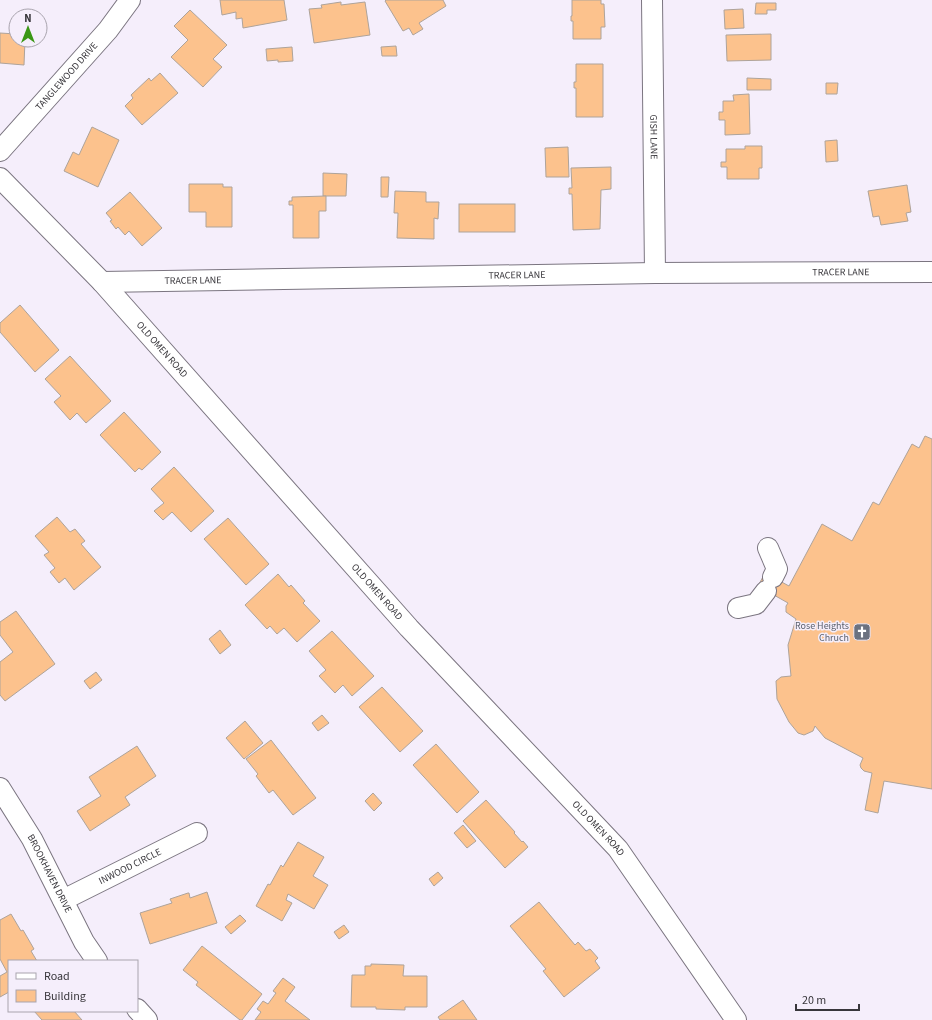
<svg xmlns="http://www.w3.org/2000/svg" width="932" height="1020" font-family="'Source Sans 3',sans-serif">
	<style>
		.building { fill: #fcc28d; stroke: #aea39a }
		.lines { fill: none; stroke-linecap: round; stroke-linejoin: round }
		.minor-casing { stroke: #7b7580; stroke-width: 22 }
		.minor { stroke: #fff; stroke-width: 20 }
		.labels { text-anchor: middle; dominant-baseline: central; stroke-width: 3; stroke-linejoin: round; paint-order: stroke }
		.street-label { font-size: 10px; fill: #38363b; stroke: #f5eefb }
		.worship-label { font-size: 10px; fill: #5b616d; stroke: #f5eefb; text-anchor: end }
	</style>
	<rect width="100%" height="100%" fill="#f5eefb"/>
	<g class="building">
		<polygon points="220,0 284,0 287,20 243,28 242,18 236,19 236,12 222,15"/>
		<polygon points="386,0 443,0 446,6 419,23 423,29 413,35 409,28 403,31 385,1"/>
		<polygon points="572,0 601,0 601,4 604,4 605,27 601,27 601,39 573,39 573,21 571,21 571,16 572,16"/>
		<polygon points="341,2 341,5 365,2 370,35 314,43 309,9 322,8 321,5"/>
		<polygon points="756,3 776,3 776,10 767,10 767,14 755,14"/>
		<polygon points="743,9 744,28 725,29 724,10"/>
		<polygon points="190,10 227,45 213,59 222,67 203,87 171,57 188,40 174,26"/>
		<polygon points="0,33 16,34 16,40 25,40 24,65 0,63"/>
		<polygon points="771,34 771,60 727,61 726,35"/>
		<polygon points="396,46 397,56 382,56 381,47"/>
		<polygon points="292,47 293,61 278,62 278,60 267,61 266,49"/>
		<polygon points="576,64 603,64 603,117 576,117 576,88 574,88 574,82 576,82"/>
		<polygon points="160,73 178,93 142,125 125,106 133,98 131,95 149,78 151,81"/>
		<polygon points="747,78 771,79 771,90 747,90"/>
		<polygon points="826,83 838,83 837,94 826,94"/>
		<polygon points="749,94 750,134 725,135 725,120 719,120 719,112 723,112 723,101 734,101 733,95"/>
		<polygon points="92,127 119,140 98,187 64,171 73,152 79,155"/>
		<polygon points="837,140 838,161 826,162 825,141"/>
		<polygon points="745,146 762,146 762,168 759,168 759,179 727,179 727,167 721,167 721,162 726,162 726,149 745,149"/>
		<polygon points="568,147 569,177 546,177 545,148"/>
		<polygon points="611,167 611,189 601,190 600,229 573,230 572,194 569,194 569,188 572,188 571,168"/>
		<polygon points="323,173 347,174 346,196 323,196"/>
		<polygon points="381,177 389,177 388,197 381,197"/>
		<polygon points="189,184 223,184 223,187 232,187 232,227 206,227 206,212 189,212"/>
		<polygon points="907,185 911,212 906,213 908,221 881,225 879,216 873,217 868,191"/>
		<polygon points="395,191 426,192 426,202 439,202 438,219 434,218 434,239 397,238 398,213 394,213"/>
		<polygon points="130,192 162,228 142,246 129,231 125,235 118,227 116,229 110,221 112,220 106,213"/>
		<polygon points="326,196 326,211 319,211 319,238 293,238 293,205 289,205 289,201 292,201 292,197"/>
		<rect x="459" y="204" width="56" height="28"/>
		<polygon points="20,305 59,350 35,372 0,332 0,323"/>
		<polygon points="70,356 111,401 86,423 77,413 70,420 54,402 61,396 45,379"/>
		<polygon points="124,412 161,452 142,470 139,468 135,472 100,435"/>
		<polygon points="925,436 932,439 932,789 884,781 878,813 865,810 872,773 864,771 861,768 860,765 863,758 825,738 815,726 813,731 804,735 798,733 789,722 777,699 776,681 781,677 791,676 788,645 796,619 786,612 786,606 788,603 758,586 765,573 789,586 822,524 852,541 873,502 879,505 912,444 919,448"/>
		<polygon points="174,467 214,511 191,532 172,512 163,520 154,511 164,503 151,489"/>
		<polygon points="57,517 70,532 75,529 85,541 81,544 101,567 74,590 65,578 59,583 50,572 55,568 44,555 49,552 35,536"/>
		<polygon points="228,518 269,564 246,585 204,539"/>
		<polygon points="278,574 289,587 291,585 305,601 303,603 320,621 297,642 284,628 277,634 270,626 267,629 245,605"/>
		<polygon points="16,611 55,664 5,701 0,695 0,662 13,652 0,635 0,622"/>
		<polygon points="220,630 231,645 220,654 209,639"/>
		<polygon points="332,631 374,676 352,696 343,685 335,693 319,676 326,670 309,651"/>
		<polygon points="96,672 102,680 90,689 84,681"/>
		<polygon points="382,687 423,731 400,752 359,707"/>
		<polygon points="322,715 329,723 318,731 312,723"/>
		<polygon points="245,721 263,743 244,759 226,738"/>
		<polygon points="271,740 316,798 293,815 273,790 269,793 256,776 258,774 246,759"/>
		<polygon points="436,744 479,792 457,813 413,765"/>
		<polygon points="137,746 156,776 125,797 130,805 90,831 77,811 101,796 89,777"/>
		<polygon points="373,793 382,803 374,811 365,801"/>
		<polygon points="486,800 515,832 514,833 522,842 523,841 528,847 505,868 463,821"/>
		<polygon points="463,825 476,841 467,848 454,833"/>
		<polygon points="298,842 324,857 313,876 328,885 314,909 288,894 286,900 292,903 282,921 256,906 268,884 270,885 281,865 283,867"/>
		<polygon points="438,872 443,878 434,886 429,879"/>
		<polygon points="207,892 217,923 150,944 140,913 172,903 170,899 188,893 189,893 190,898"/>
		<polygon points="539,902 575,945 578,942 586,951 590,949 598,958 595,961 600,968 564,997 543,971 546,969 510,926"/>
		<polygon points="11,914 21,931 23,930 34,949 31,951 37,961 9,961 9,992 0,997 0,976 7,972 0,959 0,920"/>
		<polygon points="240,915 246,921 231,934 225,927"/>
		<polygon points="344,925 349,932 339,939 334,932"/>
		<polygon points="202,946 262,994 242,1020 240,1020 196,985 198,982 183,970"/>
		<polygon points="371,964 404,965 403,976 427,976 427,1007 405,1007 405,1010 376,1009 376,1007 351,1007 352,975 365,975 365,966 371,966"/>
		<polygon points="283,978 295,987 285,1001 310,1020 255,1020 261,1012 257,1009 263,1001 268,1004 276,993 273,991"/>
		<polygon points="463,1000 477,1020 440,1020 438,1017"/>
		<polygon points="34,1011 74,1011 82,1020 42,1020"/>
	</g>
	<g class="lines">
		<defs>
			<g id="minor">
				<path id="s1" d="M652,0L655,273"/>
				<path id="s2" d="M0,151L108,30L130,0"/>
				<path id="s3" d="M0,178L102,282L409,628L618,849L736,1020"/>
				<path id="s4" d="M102,282L655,273L932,272"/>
				<polyline points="768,548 777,569 773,577"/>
				<polyline points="738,608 756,604 766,591"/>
				<path id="s5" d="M0,788L32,839L84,942L97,961"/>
				<path id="s6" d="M63,900L197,833"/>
				<polyline points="137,1009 147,1020"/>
			</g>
		</defs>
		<use href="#minor" class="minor-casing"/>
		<use href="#minor" class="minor"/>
	</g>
	<defs>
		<symbol id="church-square" viewBox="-11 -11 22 22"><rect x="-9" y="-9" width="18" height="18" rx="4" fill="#6b7280" stroke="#f5eefb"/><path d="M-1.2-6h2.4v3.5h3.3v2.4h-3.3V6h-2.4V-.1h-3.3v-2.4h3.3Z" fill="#fff"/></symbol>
	</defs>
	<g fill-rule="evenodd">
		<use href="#church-square" x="852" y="622" width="20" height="20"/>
	</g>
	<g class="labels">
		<g class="street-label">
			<text stroke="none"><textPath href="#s2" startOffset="100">TANGLEWOOD DRIVE</textPath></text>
			<text stroke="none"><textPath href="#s1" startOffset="137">GISH LANE</textPath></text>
			<text stroke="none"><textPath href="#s4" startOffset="739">TRACER LANE</textPath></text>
			<text stroke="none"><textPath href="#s4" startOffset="415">TRACER LANE</textPath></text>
			<text stroke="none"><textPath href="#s4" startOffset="91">TRACER LANE</textPath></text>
			<text stroke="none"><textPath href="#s3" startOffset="236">OLD OMEN ROAD</textPath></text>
			<text stroke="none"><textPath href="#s3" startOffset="560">OLD OMEN ROAD</textPath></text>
			<text stroke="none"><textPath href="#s3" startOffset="884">OLD OMEN ROAD</textPath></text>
			<text stroke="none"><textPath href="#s6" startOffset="75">INWOOD CIRCLE</textPath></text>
			<text stroke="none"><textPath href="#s5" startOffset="99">BROOKHAVEN DRIVE</textPath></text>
		</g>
		<g class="worship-label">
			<text x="849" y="626">Rose Heights<tspan x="849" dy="12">Chruch</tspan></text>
		</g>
	</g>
	<rect x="8" y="960" width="130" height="52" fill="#f5eefb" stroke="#a9a4ae"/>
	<rect x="16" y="973" width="20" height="6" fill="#ffffff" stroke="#a9a4ae"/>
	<text x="44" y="980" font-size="12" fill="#38363b">Road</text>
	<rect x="16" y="990" width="20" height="12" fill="#fcc28d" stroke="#a9a4ae"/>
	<text x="44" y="1000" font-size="12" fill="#38363b">Building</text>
	<g transform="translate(28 28)"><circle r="19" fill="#f5eefb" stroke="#a9a4ae"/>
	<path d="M0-3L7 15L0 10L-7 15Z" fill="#3a9715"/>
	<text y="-6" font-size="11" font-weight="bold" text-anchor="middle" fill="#38363b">N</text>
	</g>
	<path d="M796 1004v6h63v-6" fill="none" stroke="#38363b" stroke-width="2"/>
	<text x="802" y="1004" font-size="12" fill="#38363b" stroke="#f5eefb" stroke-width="3" paint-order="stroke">20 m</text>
</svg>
